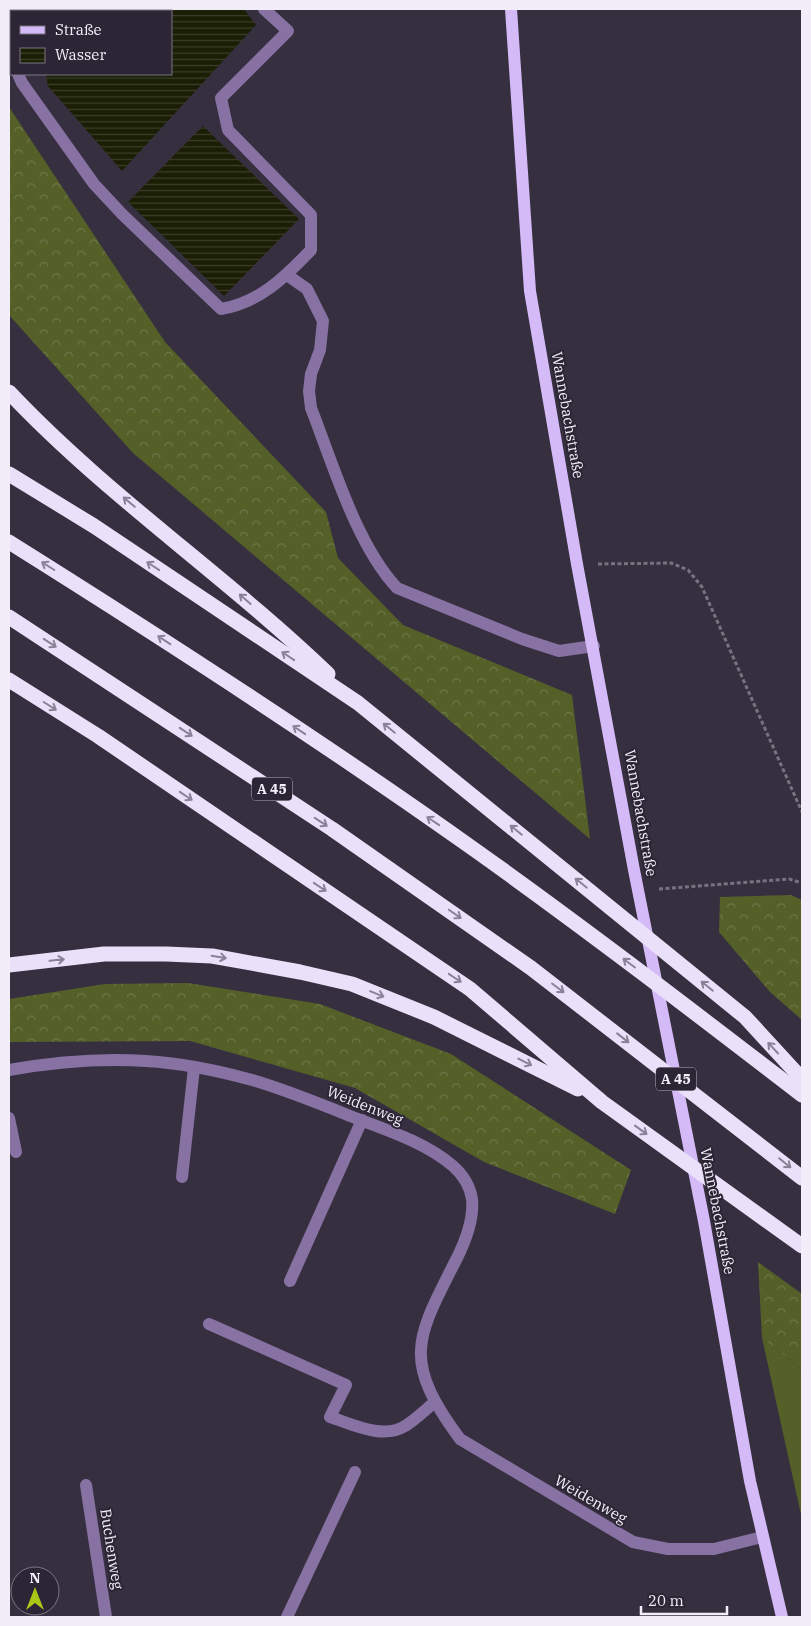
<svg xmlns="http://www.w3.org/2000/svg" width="811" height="1626" font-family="'IBM Plex Serif',serif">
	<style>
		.grass { fill: #546028 }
		.forest { fill: url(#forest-crowns) }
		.water { fill: url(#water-rules) }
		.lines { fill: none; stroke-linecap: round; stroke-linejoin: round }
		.path { stroke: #787280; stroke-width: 3; stroke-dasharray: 4 2.5; stroke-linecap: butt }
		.minor { stroke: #8772a3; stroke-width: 12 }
		.major { stroke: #d4baf7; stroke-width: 12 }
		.highway { stroke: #eae0f9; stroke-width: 15 }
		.oneway { stroke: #8b8297 }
		.labels { text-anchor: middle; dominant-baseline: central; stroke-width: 4; stroke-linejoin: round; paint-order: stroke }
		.shield { fill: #2c2535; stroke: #b7b2be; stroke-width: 1 }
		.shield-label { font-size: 14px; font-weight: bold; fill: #f2eef9 }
		.street-label { font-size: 15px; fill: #f2eef9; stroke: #2c2535 }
	</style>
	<defs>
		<pattern id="forest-crowns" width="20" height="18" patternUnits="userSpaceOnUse" patternTransform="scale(1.25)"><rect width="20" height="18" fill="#546028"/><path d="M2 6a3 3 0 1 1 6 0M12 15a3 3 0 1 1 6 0" fill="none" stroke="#6d7748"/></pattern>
		<pattern id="water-rules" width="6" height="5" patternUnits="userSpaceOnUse" patternTransform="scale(1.25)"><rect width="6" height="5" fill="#191e04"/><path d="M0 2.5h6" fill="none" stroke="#3b3f29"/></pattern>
	</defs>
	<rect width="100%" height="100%" fill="#362f3f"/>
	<polygon class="grass" points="762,1338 802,1370 802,1519"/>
	<g class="forest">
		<polygon points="9,107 165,342 326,512 338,558 403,625 572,695 590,839 133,453 9,315"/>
		<polygon points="791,895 802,900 802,1020 770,992 719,932 720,897"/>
		<polygon points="188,983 320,1004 451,1054 631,1170 615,1214 484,1162 355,1088 190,1041 9,1042 9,999 105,984"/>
		<polygon points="758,1262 802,1294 802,1370 762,1338"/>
	</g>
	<g class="water">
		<polygon points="36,9 244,9 256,25 122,171 48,86 46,74 171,74 171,11 36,11"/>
		<polygon points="203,126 299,219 224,296 128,202"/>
	</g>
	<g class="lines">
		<g class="path">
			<polyline points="598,564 671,563 688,570 702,587 802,812"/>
			<polyline points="659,889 789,879 802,883"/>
		</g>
		<g class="minor">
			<polyline points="9,45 11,53"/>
			<path d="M18,74L22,83L94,184L122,214L221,309C259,303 285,277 311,250V215L228,130L221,98L288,31L264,9"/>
			<path d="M287,275L307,289L323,321L320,350L311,374L309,391L311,408C333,464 356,544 397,588L522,639L559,651L594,646"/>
			<path d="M9,1070C54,1062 101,1058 146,1061C181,1063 219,1071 252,1080C286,1090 318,1103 350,1116C384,1129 425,1142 453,1166C462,1174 470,1186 472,1199C474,1219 466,1240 457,1258C416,1339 401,1359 460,1439L633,1542L668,1549H714L762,1537"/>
			<polyline points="9,1118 16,1152"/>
			<polyline points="182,1177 194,1068"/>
			<polyline points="290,1281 362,1120"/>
			<path d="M209,1324L346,1385L330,1417C352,1424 383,1440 405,1426C415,1420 425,1410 435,1402"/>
			<polyline points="86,1485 106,1617"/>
			<polyline points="287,1617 355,1472"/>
		</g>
		<polyline class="major" points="511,9 530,291 577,564 634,870 704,1221 750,1481 782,1617"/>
		<g class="highway">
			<path d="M9,392C106,495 226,576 328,674"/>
			<polyline points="9,474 94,526 358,703 745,1017 802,1079"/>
			<path d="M9,542C167,641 323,742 475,850C586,929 694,1012 802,1095"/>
			<polyline points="9,617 332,829 531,968 802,1178"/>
			<polyline points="9,680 98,736 470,989 602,1102 802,1246"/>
			<polyline points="9,965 104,954 166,954 212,956 300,972 352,984 434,1017 578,1089"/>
		</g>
	</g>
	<defs><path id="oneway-shaft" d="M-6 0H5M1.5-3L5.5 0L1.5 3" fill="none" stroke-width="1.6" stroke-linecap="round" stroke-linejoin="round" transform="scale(1.25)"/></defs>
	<g class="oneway">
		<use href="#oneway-shaft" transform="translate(129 502) rotate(-140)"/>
		<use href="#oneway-shaft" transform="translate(48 566) rotate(-148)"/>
		<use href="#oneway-shaft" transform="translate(153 566) rotate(-146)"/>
		<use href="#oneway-shaft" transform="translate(245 599) rotate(-139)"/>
		<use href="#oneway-shaft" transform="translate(164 640) rotate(-147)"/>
		<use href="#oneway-shaft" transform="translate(50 643) rotate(33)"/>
		<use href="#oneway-shaft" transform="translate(288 656) rotate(-146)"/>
		<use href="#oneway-shaft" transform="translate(50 706) rotate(32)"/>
		<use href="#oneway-shaft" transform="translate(389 728) rotate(-141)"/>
		<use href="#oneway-shaft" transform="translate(299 730) rotate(-146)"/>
		<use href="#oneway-shaft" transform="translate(186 732) rotate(33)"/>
		<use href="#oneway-shaft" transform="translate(186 796) rotate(34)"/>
		<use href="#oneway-shaft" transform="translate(433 821) rotate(-146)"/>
		<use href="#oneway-shaft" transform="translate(321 822) rotate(33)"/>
		<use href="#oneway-shaft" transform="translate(516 830) rotate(-141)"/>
		<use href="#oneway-shaft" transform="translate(581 883) rotate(-141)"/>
		<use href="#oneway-shaft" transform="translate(320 887) rotate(34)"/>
		<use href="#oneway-shaft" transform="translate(455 914) rotate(35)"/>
		<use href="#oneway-shaft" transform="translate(219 957) rotate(9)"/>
		<use href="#oneway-shaft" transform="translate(57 960) rotate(-6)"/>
		<use href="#oneway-shaft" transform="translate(629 963) rotate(-143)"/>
		<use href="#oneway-shaft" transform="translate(455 978) rotate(34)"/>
		<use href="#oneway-shaft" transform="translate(707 986) rotate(-141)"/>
		<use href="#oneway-shaft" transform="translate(558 988) rotate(37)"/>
		<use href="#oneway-shaft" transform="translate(377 994) rotate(22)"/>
		<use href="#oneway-shaft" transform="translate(623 1038) rotate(38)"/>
		<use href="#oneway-shaft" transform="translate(773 1048) rotate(-133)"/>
		<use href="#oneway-shaft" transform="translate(525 1062) rotate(27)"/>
		<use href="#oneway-shaft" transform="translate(641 1130) rotate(36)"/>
		<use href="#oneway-shaft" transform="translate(785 1163) rotate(39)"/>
	</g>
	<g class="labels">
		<g class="shield">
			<rect x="252" y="777.5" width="40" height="23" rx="4"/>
			<rect x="656" y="1067.5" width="40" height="23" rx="4"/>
		</g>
		<g class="shield-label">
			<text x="272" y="789">A 45</text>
			<text x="676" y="1079">A 45</text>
		</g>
		<g class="street-label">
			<text transform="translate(568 415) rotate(80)">Wannebachstraße</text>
			<text transform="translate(641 813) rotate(80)">Wannebachstraße</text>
			<text transform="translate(365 1105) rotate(22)">Weidenweg</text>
			<text transform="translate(718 1211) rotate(79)">Wannebachstraße</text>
			<text transform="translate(591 1499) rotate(30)">Weidenweg</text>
			<text transform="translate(112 1549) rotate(81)">Buchenweg</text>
		</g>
	</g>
	<rect width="811" height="1626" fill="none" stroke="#f2eef9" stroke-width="20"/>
	<rect x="10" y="10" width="162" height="65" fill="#2c2535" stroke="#7b7583"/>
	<rect x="20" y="26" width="25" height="8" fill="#d4baf7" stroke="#7b7583"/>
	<text x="55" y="35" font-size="15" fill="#f2eef9">Straße</text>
	<rect x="20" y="48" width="25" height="15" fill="url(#water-rules)" stroke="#7b7583"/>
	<text x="55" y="60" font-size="15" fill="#f2eef9">Wasser</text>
	<g transform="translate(35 1591)"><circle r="24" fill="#2c2535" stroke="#7b7583"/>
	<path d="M0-4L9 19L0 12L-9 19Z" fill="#aac717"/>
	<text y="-8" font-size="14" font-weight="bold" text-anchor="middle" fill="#f2eef9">N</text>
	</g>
	<path d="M641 1606v8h86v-8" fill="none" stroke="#f2eef9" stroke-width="2.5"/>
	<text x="648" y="1606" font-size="15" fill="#f2eef9" stroke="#2c2535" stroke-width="4" paint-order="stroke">20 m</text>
</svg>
